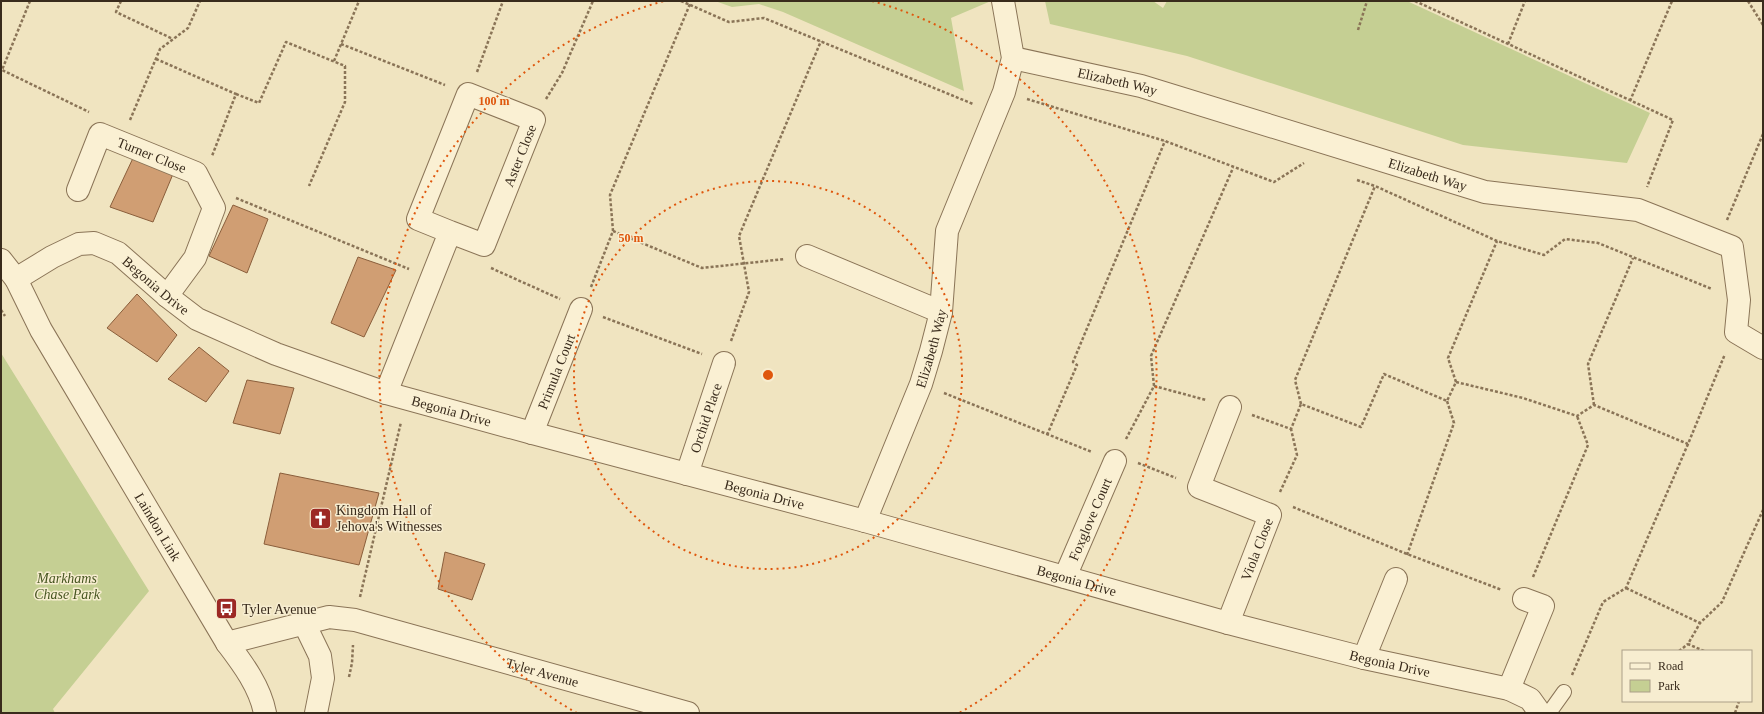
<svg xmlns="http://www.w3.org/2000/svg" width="1764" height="714" font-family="'Times New Roman',serif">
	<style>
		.green { fill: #c5cf93 }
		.building { fill: #d09e73; stroke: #8a5e3b }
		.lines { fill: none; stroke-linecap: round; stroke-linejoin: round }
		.service-casing { stroke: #8a7457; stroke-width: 16 }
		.minor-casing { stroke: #8a7457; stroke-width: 24 }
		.path { stroke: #8a7457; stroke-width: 2.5; stroke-dasharray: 3 2; stroke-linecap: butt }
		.service { stroke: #faf0d3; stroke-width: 14 }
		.minor { stroke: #faf0d3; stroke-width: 22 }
		.ring { fill: none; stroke: #df570d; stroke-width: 2; stroke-dasharray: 2 4 }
		.labels { text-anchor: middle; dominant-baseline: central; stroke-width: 3; stroke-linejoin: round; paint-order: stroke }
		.street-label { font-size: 14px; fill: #392b1c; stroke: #f7edd0 }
		.poi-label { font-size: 14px; fill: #392b1c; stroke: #f7edd0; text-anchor: start }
		.park-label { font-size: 14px; font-style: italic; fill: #475621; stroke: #f7edd0 }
		.centre { fill: #df570d; stroke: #f7edd0; stroke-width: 2 }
		.ring-label { font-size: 12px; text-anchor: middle; font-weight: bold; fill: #df570d; stroke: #f7edd0; stroke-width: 3; stroke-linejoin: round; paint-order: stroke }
	</style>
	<rect width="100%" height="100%" fill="#f0e4c0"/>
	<g class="green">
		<polygon points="715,1 991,1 951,18 964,91 783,12 759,4 732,7"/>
		<polygon points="1045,1 1153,1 1163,8 1167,1 1407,1 1650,113 1627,163 1463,145 1187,56 1050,24"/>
		<polygon points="1,353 149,591 53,709 55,713 1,713"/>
	</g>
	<g class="building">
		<polygon points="134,156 173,174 153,222 110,207"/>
		<polygon points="233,205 268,219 247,273 209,256"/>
		<polygon points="358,257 396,270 364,337 331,323"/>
		<polygon points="137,294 177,335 157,362 107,328"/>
		<polygon points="199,347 229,371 206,402 168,379"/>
		<polygon points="247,380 294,388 280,434 233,423"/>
		<polygon points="280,473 379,493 359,565 264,544"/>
		<polygon points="445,552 485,564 472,600 438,589"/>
	</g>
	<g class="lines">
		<defs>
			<polyline id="service" points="1549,713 1564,692"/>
			<g id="minor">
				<path id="s1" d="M1013,58L1141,86L1485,192L1638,210L1732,247L1739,300L1736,332L1763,348"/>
				<path id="s2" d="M78,190L100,134L196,173L214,208L195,258L167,296"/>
				<polyline points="807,256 941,312"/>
				<path id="s3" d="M1,260L16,279L41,330L227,643C243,664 260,687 265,713"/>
				<path id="s4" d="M16,279L52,257L79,244L94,243L118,253L167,296L197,319L276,354L386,393L532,433L865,521L1228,623L1364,658L1509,689L1530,699L1540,713"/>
				<path id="s5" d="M386,393L450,232L484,245L534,120L468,94L418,219L450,232"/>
				<path id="s6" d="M532,433L581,309"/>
				<path id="s7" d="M687,474L724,363"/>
				<path id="s8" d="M865,521L921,384L931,351L941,312L947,231L1004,92L1013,58L1003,1"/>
				<path id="s9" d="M1065,577L1115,461"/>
				<polyline points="304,623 320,656 323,678 316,713"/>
				<path id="s10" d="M1228,623L1270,515L1199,487L1230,407"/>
				<path id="s11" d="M227,643L329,617L355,620L688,713"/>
				<polyline points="1364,658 1396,579"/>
				<polyline points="1509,689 1543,606 1524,599"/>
			</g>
		</defs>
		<use href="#service" class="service-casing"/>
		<use href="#minor" class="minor-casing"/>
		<g class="path">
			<polyline points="30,1 2,70 89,112"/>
			<polyline points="121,1 116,12 173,39"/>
			<polyline points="681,1 729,22 764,18 973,104"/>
			<polyline points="1415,1 1673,120 1647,187"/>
			<polyline points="1748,1 1763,25"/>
			<polyline points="1358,30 1367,1"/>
			<polyline points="341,44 445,85"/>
			<polyline points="1508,44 1525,1"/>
			<polyline points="156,59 236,94 212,156"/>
			<polyline points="334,61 359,1"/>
			<polyline points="477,72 503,1"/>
			<polyline points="236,94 259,103 286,42 345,66 345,102 309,186"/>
			<polyline points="546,99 562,73 593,1"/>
			<polyline points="1027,99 1165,141 1274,182 1304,163"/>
			<polyline points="1630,101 1672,1"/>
			<polyline points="130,120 160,49 188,28 200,1"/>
			<polyline points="1357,180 1375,186 1497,241 1544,255 1565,239 1598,243 1712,289"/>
			<polyline points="236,198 409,269"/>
			<polyline points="1727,220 1763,134"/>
			<polyline points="613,231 702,268 785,259"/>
			<polyline points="491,268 560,299"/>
			<polyline points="591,287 613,231 610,195 690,4"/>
			<polyline points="1,310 5,316"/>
			<polyline points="603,317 702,354"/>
			<polyline points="731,341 749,292 739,236 821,41"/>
			<polyline points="1456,382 1448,358 1497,241"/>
			<polyline points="1154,386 1206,400"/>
			<polyline points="944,393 1092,452"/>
			<polyline points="1301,404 1295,380 1375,186"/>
			<polyline points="1594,405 1588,364 1633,258"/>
			<polyline points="1252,415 1291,429 1301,404 1361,427 1384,374 1447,401 1456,382 1523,398 1577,416 1594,405 1688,444 1725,354"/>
			<polyline points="1047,435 1077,365 1073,362 1165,141"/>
			<polyline points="1126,439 1154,386 1151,356 1233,168"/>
			<polyline points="1138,463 1176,478"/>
			<polyline points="1280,492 1297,455 1291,429"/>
			<polyline points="1293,507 1407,554 1502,590"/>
			<polyline points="1407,555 1454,423 1447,401"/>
			<polyline points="1533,577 1588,445 1577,416"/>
			<polyline points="1626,588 1700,623"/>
			<polyline points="360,597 401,422"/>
			<polyline points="1679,651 1688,644"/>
			<polyline points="1704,651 1688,644 1700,623 1722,602 1763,510"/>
			<polyline points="1572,675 1603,602 1626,588 1688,444"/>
			<polyline points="349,677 352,663 353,645"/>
			<polyline points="1735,713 1739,701"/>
		</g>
		<use href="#service" class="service"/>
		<use href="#minor" class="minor"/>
	</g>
	<g class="ring">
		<circle cx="768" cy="375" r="194"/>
		<path d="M577 713A388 388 0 0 1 664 1M872 1A388 388 0 0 1 959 713"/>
	</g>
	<defs>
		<symbol id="church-square" viewBox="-11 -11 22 22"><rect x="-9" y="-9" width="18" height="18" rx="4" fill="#9c2824" stroke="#f7edd0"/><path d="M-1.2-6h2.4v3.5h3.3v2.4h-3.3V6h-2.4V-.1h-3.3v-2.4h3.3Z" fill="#fff"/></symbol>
		<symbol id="bus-square" viewBox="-11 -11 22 22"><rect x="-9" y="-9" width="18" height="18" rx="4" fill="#9c2824" stroke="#f7edd0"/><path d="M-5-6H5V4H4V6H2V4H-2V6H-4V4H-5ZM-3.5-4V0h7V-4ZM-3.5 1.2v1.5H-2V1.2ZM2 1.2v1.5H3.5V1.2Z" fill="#fff"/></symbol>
	</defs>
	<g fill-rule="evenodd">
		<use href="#church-square" x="308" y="506" width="25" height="25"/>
		<use href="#bus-square" x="214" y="596" width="25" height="25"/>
	</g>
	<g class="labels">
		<g class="street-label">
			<text stroke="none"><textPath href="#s1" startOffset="107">Elizabeth Way</textPath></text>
			<text stroke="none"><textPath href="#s2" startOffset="116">Turner Close</textPath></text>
			<text stroke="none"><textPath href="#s5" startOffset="306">Aster Close</textPath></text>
			<text stroke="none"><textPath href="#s1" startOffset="431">Elizabeth Way</textPath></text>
			<text stroke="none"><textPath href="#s4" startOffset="163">Begonia Drive</textPath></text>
			<text stroke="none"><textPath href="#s8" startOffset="185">Elizabeth Way</textPath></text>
			<text stroke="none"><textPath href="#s6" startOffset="66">Primula Court</textPath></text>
			<text stroke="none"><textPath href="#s4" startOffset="487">Begonia Drive</textPath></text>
			<text stroke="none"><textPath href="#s7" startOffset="59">Orchid Place</textPath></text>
			<text stroke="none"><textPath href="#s4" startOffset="811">Begonia Drive</textPath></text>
			<text stroke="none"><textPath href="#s9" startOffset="63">Foxglove Court</textPath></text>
			<text stroke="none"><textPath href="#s3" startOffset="310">Laindon Link</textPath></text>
			<text stroke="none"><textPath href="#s10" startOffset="79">Viola Close</textPath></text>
			<text stroke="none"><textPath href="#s4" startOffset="1135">Begonia Drive</textPath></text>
			<text stroke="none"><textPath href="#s4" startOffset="1459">Begonia Drive</textPath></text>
			<text stroke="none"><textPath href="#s11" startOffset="326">Tyler Avenue</textPath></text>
		</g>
		<g class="poi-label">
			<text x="336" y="510">Kingdom Hall of<tspan x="336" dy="16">Jehova's Witnesses</tspan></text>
			<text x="242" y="609">Tyler Avenue</text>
		</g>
		<g class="park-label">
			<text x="67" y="578">Markhams<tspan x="67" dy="16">Chase Park</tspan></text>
		</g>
	</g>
	<circle cx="768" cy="375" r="6" class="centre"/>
	<g class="ring-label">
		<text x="494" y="105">100 m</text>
		<text x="631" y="242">50 m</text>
	</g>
	<rect width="1764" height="714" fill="none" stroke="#392b1c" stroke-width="4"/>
	<rect x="1622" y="650" width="130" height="52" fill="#f7edd0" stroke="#ab9f88"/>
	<rect x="1630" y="663" width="20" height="6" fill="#faf0d3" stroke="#ab9f88"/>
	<text x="1658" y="670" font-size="12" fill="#392b1c">Road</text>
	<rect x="1630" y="680" width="20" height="12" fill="#c5cf93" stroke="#ab9f88"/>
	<text x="1658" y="690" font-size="12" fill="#392b1c">Park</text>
</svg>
